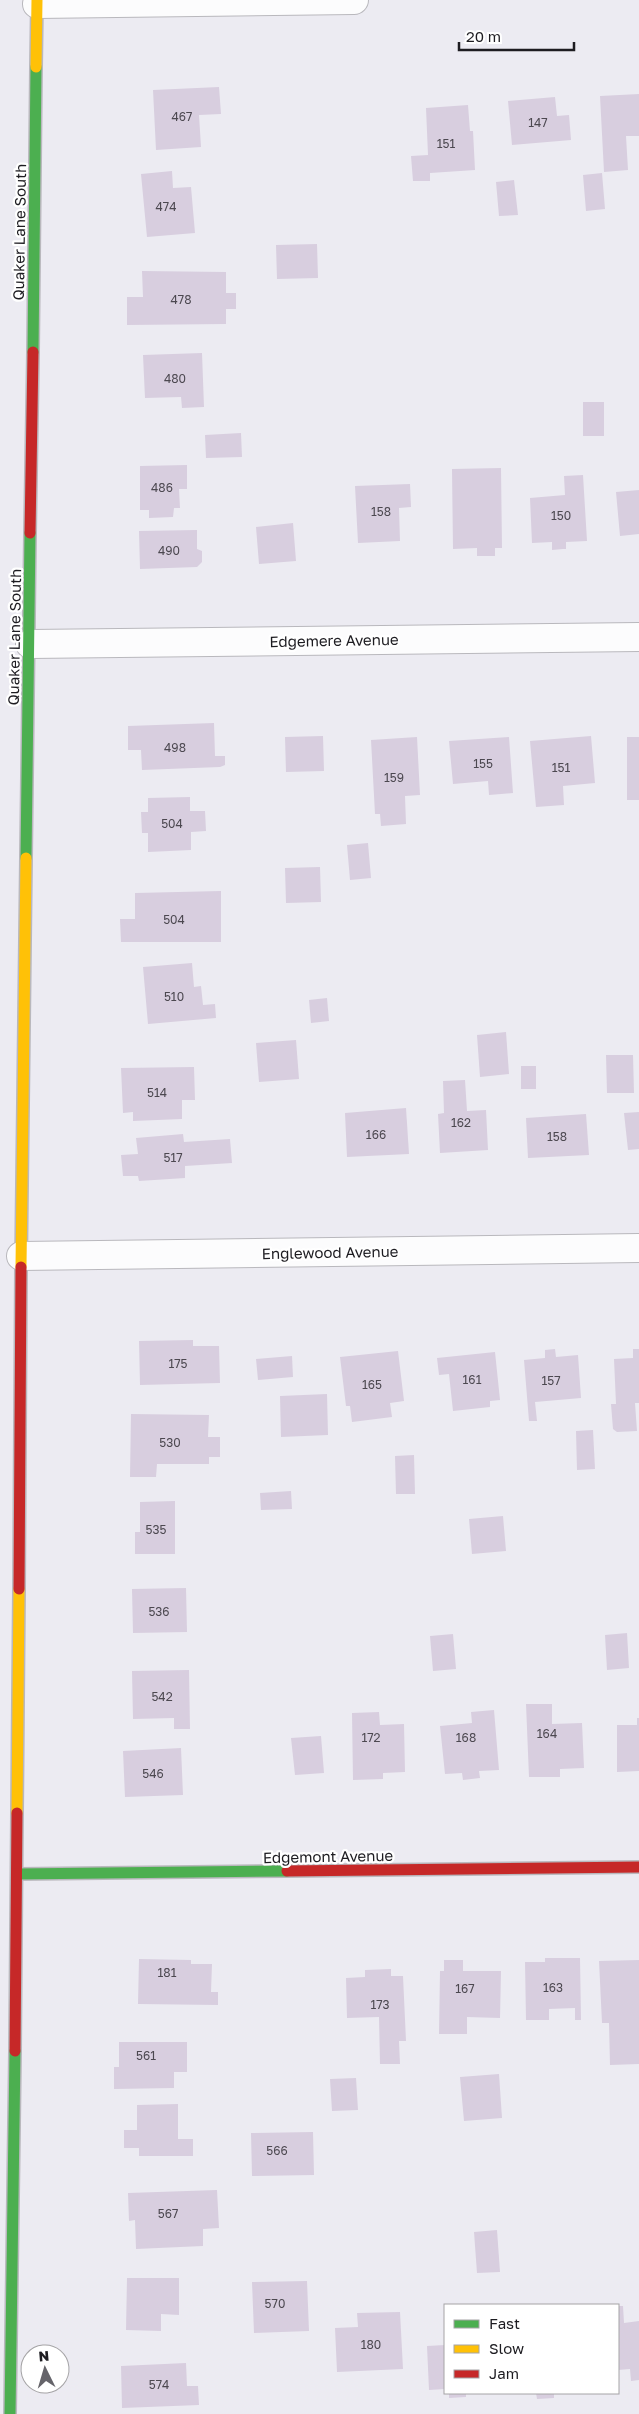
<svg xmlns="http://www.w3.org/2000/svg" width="639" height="2414" font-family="'Golos Text',sans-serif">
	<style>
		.building { fill: #d8cedf }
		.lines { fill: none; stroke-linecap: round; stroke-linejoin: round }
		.street-casing { stroke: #b9b8bd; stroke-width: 30 }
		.fast-casing { stroke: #b9b8bd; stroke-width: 14 }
		.slow-casing { stroke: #b9b8bd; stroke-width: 14 }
		.jam-casing { stroke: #b9b8bd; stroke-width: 14 }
		.street { stroke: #fcfcfd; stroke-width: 28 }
		.fast { stroke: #4caf50; stroke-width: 11 }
		.slow { stroke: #ffc107; stroke-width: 11 }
		.jam { stroke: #c62828; stroke-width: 11 }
		.labels { text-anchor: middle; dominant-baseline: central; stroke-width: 4.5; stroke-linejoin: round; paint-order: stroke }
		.number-label { font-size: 12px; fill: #4c4850 }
		.street-label { font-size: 15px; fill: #1d1c21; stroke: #fff }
	</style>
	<rect width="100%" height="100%" fill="#ecebf2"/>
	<g class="building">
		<polygon points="219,87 221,114 199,115 201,147 156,150 153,90"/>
		<polygon points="639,94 639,136 626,136 628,170 604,172 600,96"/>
		<polygon points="555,97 557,116 569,115 571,140 512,145 508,101"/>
		<polygon points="468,105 470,131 473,131 475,170 430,173 430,181 413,181 411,156 428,155 426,108"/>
		<polygon points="172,171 173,188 191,187 195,233 147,237 141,174"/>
		<polygon points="602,173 605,209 586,211 583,175"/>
		<polygon points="514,180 518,215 499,216 496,182"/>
		<polygon points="317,244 318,278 277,279 276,245"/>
		<polygon points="142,271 226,272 226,293 236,293 236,309 226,309 226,324 127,325 127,297 143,297"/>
		<polygon points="202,353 204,407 182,408 181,397 145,398 143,355"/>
		<rect x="583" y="402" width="21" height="34"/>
		<polygon points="241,433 242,457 206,458 205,435"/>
		<polygon points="187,465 187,489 179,489 180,508 174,508 173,517 149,518 149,510 140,510 140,466"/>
		<polygon points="501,468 502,548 495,548 495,556 477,556 477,548 453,549 452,469"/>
		<polygon points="583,475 587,541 566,542 566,549 563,549 552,550 552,542 532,543 530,498 565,495 564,476"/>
		<polygon points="410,484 411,507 399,508 400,541 358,543 355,486"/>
		<polygon points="639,490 639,534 620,536 616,492"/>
		<polygon points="293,523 296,561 259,564 256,527"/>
		<polygon points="197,530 197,549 202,551 202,562 197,567 140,569 139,531"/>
		<polygon points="214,723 215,756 225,756 225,765 220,767 142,770 141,750 128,750 128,726"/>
		<polygon points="323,736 324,771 286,772 285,737"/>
		<polygon points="591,736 595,783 563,786 564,805 536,807 530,741"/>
		<polygon points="417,737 420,795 405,796 406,824 381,826 380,814 375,814 371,740"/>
		<polygon points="509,737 513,793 489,795 488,781 453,784 449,741"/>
		<rect x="627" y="737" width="12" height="63"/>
		<polygon points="190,797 190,811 205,811 206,831 191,832 191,850 148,852 148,833 142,833 141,812 148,812 148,798"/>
		<polygon points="368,843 371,878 350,880 347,845"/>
		<polygon points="320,867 321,902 286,903 285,868"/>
		<polygon points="221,891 221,942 121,942 120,919 135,919 135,893"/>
		<polygon points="192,963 194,987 201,986 203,1005 215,1004 216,1018 148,1024 143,967"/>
		<polygon points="327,998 329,1021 311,1023 309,1000"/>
		<polygon points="506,1032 509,1074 480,1077 477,1035"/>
		<polygon points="296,1040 299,1079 259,1082 256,1043"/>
		<polygon points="606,1055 633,1055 634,1093 607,1093"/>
		<rect x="521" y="1066" width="15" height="23"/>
		<polygon points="194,1067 195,1100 182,1100 182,1119 133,1121 133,1112 123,1113 121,1068"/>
		<polygon points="465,1080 467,1111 486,1110 488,1150 440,1153 438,1114 444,1113 443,1081"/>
		<polygon points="406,1108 409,1154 347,1157 345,1113"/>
		<polygon points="639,1112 639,1149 628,1150 624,1113"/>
		<polygon points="586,1114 589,1155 528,1158 526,1118"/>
		<polygon points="183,1134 184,1142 230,1139 232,1163 185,1166 185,1178 139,1181 138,1176 123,1176 121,1155 138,1154 136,1138"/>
		<polygon points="193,1340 193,1346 219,1346 220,1383 140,1385 139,1341"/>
		<polygon points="555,1349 556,1357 578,1355 581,1398 535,1402 537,1421 529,1421 524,1360 545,1358 545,1350"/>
		<polygon points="633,1349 639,1349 639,1403 635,1403 637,1431 617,1432 613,1429 611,1404 616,1404 614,1359 633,1358"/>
		<polygon points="398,1351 404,1401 390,1403 392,1417 352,1422 350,1406 346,1406 340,1357"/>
		<polygon points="495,1352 500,1400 490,1401 490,1407 453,1411 449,1374 439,1375 437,1358"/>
		<polygon points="292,1356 293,1377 258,1380 256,1359"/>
		<polygon points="327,1394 328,1435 281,1437 280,1396"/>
		<polygon points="131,1414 209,1415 208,1437 220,1437 220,1457 209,1457 209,1464 157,1464 156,1477 130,1477"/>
		<polygon points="593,1430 595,1469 577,1470 576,1431"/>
		<polygon points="414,1455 415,1494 396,1494 395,1456"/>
		<polygon points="291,1491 292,1509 261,1510 260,1493"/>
		<polygon points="175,1501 175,1554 135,1554 135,1532 140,1532 140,1502"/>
		<polygon points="503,1516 506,1551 472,1554 469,1519"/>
		<polygon points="186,1588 187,1632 133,1633 132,1589"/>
		<polygon points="627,1633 629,1668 607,1670 605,1635"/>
		<polygon points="453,1634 456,1669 433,1671 430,1636"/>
		<polygon points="189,1670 190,1729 174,1729 174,1718 133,1719 132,1671"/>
		<polygon points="526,1704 552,1704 552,1724 582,1723 584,1768 560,1769 560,1777 529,1777"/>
		<polygon points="494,1710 499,1770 479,1771 480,1778 463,1780 462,1773 445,1774 440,1726 472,1723 471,1712"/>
		<polygon points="379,1712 380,1725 404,1724 405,1772 383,1773 383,1779 353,1780 352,1713"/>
		<polygon points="637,1718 639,1718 639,1771 617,1772 617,1725 637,1725"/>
		<polygon points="321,1736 324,1773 295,1775 291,1738"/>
		<polygon points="181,1748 183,1795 125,1797 123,1751"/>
		<polygon points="545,1958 580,1958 581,2020 575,2020 575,2008 549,2009 549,2020 526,2020 525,1962 545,1962"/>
		<polygon points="139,1959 191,1960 191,1964 212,1964 211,1992 218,1992 218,2005 138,2004"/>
		<polygon points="444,1960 463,1960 463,1971 501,1971 500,2018 467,2017 467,2034 439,2034 440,1971 444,1971"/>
		<polygon points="639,1960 639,2064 610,2065 609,2023 602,2023 599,1961"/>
		<polygon points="391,1969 391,1976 403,1976 406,2041 399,2041 400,2064 380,2064 379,2017 347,2018 346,1978 365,1977 365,1970"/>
		<polygon points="119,2042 187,2042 187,2072 174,2072 174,2088 114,2089 114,2067 119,2067"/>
		<polygon points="499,2074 502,2118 464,2121 460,2077"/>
		<polygon points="356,2078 358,2110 332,2111 330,2079"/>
		<polygon points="178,2104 178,2139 193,2139 193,2156 139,2156 139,2148 124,2148 124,2130 137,2130 137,2105"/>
		<polygon points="313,2132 314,2175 252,2176 251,2133"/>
		<polygon points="217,2190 219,2228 203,2229 203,2246 136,2249 135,2220 129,2221 128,2193"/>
		<polygon points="497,2230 500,2272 477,2273 474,2232"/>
		<polygon points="127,2278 179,2278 179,2315 161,2314 161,2331 126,2330"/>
		<polygon points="307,2281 309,2331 254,2333 252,2282"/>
		<polygon points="618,2306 623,2306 624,2323 639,2321 639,2380 631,2381 630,2369 618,2370"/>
		<polygon points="400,2312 403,2369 337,2372 335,2328 358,2327 357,2313"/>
		<polygon points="445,2345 445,2389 429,2390 427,2346"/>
		<polygon points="186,2363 187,2386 198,2386 199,2405 122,2408 121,2366"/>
		<polygon points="449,2393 466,2393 466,2397 449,2398"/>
		<polygon points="536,2393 554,2393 554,2398 537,2399"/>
	</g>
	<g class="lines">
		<defs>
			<g id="street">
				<polyline points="37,4 354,0"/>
				<polyline points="30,644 639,637"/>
				<polyline points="21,1256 639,1248"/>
			</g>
			<g id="fast">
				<polyline points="33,352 36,67"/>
				<polyline points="26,858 30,533"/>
				<polyline points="17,1874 287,1871"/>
				<polyline points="10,2414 15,2051"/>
			</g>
			<g id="slow">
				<polyline points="36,67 37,0"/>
				<polyline points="21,1267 26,858"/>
				<polyline points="17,1813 19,1589"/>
			</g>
			<g id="jam">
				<polyline points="30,533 33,352"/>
				<polyline points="19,1589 21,1267"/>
				<polyline points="287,1871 639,1867"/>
				<polyline points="15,2051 17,1813"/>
			</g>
		</defs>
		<use href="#street" class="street-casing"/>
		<use href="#fast" class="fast-casing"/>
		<use href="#slow" class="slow-casing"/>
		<use href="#jam" class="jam-casing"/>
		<use href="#street" class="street"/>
		<use href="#fast" class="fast"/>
		<use href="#slow" class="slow"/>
		<use href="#jam" class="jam"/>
	</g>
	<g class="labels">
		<g class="number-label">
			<text x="182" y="116">467</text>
			<text x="538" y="122">147</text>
			<text x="446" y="143">151</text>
			<text x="166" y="206">474</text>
			<text x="181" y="299">478</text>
			<text x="175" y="378">480</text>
			<text x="162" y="487">486</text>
			<text x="381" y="511">158</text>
			<text x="561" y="515">150</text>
			<text x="169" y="550">490</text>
			<text x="175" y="747">498</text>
			<text x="483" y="763">155</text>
			<text x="561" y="767">151</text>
			<text x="394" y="777">159</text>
			<text x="172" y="823">504</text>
			<text x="174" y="919">504</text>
			<text x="174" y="996">510</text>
			<text x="157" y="1092">514</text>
			<text x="461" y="1122">162</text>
			<text x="376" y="1134">166</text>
			<text x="557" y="1136">158</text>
			<text x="173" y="1157">517</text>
			<text x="178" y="1363">175</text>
			<text x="472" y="1379">161</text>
			<text x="551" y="1380">157</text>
			<text x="372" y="1384">165</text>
			<text x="170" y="1442">530</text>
			<text x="156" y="1529">535</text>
			<text x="159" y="1611">536</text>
			<text x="162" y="1696">542</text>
			<text x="547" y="1733">164</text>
			<text x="371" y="1737">172</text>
			<text x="466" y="1737">168</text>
			<text x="153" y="1773">546</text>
			<text x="167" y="1972">181</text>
			<text x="553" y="1987">163</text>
			<text x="465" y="1988">167</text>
			<text x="380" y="2004">173</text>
			<text x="146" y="2055">561</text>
			<text x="277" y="2150">566</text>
			<text x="168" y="2213">567</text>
			<text x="275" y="2303">570</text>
			<text x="371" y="2344">180</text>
			<text x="159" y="2384">574</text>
		</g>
		<g class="street-label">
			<text transform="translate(19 232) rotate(-89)">Quaker Lane South</text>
			<text transform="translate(14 637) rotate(-89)">Quaker Lane South</text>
			<text transform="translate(334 640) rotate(-1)">Edgemere Avenue</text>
			<text transform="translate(330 1252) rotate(-1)">Englewood Avenue</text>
			<text transform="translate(328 1856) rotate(-1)">Edgemont Avenue</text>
		</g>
	</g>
	<rect x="444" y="2304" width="175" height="90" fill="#ffffff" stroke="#a5a4a6"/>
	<rect x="454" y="2320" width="25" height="8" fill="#4caf50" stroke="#a5a4a6"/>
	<text x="489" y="2329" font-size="15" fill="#1d1c21">Fast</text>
	<rect x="454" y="2345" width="25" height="8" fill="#ffc107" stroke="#a5a4a6"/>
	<text x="489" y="2354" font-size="15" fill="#1d1c21">Slow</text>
	<rect x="454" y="2370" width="25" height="8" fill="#c62828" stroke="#a5a4a6"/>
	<text x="489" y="2379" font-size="15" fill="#1d1c21">Jam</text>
	<g transform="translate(45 2369) rotate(355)"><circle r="24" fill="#ffffff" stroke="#a5a4a6"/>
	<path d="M0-4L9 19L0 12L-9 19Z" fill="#65646a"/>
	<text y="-8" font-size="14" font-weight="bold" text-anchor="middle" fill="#1d1c21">N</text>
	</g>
	<path d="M459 42v8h115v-8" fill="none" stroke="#1d1c21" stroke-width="2.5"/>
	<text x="466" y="42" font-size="15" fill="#1d1c21" stroke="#ffffff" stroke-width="4" paint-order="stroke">20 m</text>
</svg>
